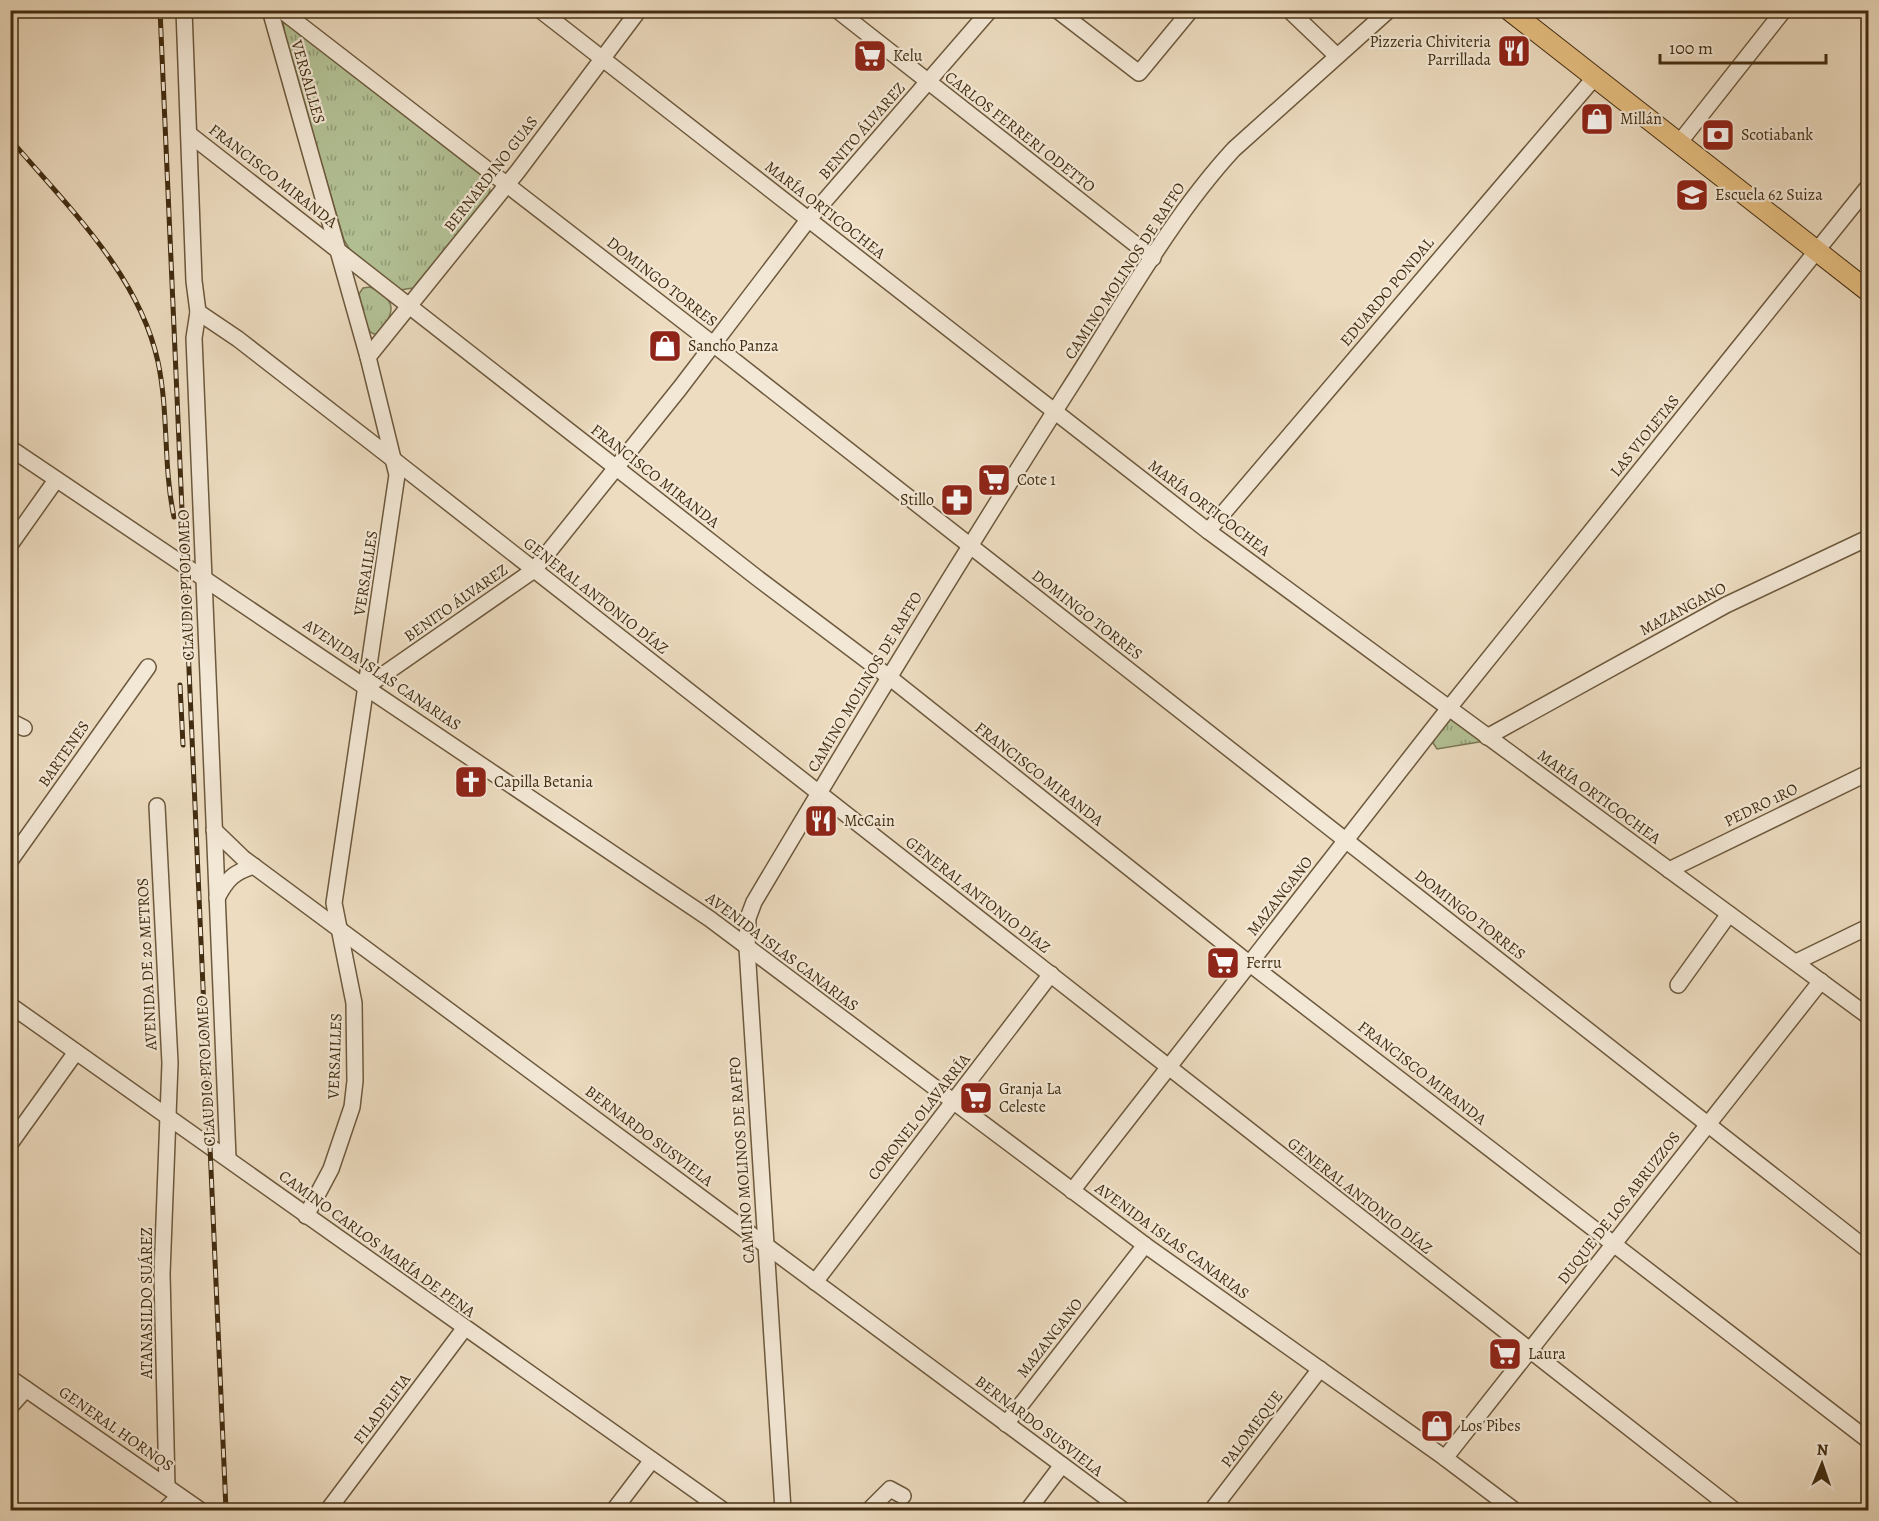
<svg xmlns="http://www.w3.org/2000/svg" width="1879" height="1521" font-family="Alegreya,serif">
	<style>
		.grass { fill: url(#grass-tufts); stroke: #7a7854; stroke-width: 1.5 }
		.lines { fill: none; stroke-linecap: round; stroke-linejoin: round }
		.minor-casing { stroke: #6d593d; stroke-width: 18 }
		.major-casing { stroke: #422d11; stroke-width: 22 }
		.minor { stroke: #f3e8d6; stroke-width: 15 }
		.major { stroke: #e6be80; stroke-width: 20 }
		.rail-casing { stroke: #422d11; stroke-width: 5 }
		.rail { stroke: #f3e8d6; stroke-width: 3; stroke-dasharray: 9; stroke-linecap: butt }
		.labels { text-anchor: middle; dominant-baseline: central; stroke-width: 4.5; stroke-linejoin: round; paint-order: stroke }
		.poi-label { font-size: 16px; fill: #422d11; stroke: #f3e8d6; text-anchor: start }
		.street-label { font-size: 16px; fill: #422d11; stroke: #f3e8d6 }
	</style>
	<defs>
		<pattern id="grass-tufts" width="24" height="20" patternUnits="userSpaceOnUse" patternTransform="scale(1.5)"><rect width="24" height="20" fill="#b3c296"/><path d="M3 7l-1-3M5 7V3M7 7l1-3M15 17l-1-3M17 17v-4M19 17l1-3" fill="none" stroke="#939e79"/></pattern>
	</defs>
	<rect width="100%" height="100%" fill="#eddcc0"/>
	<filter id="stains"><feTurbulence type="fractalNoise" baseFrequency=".00333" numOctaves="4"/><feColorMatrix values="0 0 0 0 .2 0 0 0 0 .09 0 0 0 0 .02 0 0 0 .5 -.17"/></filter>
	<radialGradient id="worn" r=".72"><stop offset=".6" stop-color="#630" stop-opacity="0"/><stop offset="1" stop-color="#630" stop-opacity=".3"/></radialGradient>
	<g class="grass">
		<polygon points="283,21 487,177 490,190 488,196 413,288 400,290 350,250 344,240 286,43"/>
		<path d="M370,287C398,300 395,312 379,334H374L370,332L366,323L359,294L363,288Z"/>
		<polygon points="1450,718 1456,719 1485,741 1437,749 1431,740"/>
	</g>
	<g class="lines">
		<defs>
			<g id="minor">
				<polyline points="184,10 194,281 198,312 194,338 228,1158"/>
				<polyline points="270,10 368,357 397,475 334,903 354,1003 355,1081 352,1107 331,1169 306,1216"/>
				<polyline points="281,10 713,344 1868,1250"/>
				<polyline points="540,10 1208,531 1868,1016"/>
				<polyline points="837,10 1153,258"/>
				<polyline points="1057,10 1139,73 1191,10"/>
				<polyline points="1289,10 1337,56"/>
				<polyline points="189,134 756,577 889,677 1250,964 1868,1440"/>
				<polyline points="1679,143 1784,10"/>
				<polyline points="198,312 238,339 394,460 1734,1510"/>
				<polyline points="368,357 518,171 639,10"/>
				<polyline points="10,448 710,919 1145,1245 1445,1458 1514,1510"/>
				<polyline points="1208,531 1595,77"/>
				<polyline points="10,545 56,480"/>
				<polyline points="367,686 534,570 680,388 808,220 990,10"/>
				<polyline points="10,721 24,728"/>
				<polyline points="1487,737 1726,605 1868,538"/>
				<polyline points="157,806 170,1063 162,1274 167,1487"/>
				<polyline points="214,830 243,858 1123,1510"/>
				<polyline points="10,861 148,667"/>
				<polyline points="1669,870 1868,773"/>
				<path d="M217,898C227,879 234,872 254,866"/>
				<polyline points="1796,962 1868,927"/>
				<polyline points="1678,985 1729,914"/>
				<polyline points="10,1005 723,1510"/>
				<polyline points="10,1144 76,1052"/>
				<polyline points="1072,1191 1449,708 1868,187"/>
				<polyline points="815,1282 1051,974"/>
				<polyline points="10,1378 200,1510"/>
				<polyline points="10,1407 26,1389"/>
				<polyline points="1006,1424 1145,1245"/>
				<polyline points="1445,1458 1821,981"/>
				<polyline points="165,1510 179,1496"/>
				<polyline points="328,1510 464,1329"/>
				<polyline points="614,1510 652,1460"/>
				<path d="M783,1510L747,948L748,918L754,902C856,730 960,560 1067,392C1119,312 1170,218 1234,149L1389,10"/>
				<polyline points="869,1510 890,1489 903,1496"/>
				<polyline points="1028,1510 1062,1465"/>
				<polyline points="1212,1510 1320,1369"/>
			</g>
			<polyline id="major" points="1509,10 1868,291"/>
		</defs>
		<use href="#minor" class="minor-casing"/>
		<use href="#major" class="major-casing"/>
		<use href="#minor" class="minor"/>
		<use href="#major" class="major"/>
		<defs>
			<g id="rail">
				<polyline points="160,10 226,1510"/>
				<path d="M10,139C67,206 139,274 158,362C169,414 163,466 174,517"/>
				<polyline points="180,685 183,745"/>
			</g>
		</defs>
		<use href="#rail" class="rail-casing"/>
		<use href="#rail" class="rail"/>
	</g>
	<defs>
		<symbol id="restaurant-square" viewBox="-11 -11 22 22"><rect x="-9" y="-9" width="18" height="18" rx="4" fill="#8f2418" stroke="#f3e8d6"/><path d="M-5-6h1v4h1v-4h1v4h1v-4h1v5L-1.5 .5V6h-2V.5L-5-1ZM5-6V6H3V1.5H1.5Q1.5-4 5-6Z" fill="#fff"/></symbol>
		<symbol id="supermarket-square" viewBox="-11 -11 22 22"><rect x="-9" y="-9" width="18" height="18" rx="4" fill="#8f2418" stroke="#f3e8d6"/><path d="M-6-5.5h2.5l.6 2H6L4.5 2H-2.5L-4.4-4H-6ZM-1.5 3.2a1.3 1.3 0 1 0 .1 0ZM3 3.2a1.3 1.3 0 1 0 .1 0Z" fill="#fff"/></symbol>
		<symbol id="shop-square" viewBox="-11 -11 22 22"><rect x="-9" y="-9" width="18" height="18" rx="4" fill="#8f2418" stroke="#f3e8d6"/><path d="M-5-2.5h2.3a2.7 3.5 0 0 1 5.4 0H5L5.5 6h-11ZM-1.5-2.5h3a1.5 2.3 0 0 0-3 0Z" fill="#fff"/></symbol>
		<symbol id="bank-square" viewBox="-11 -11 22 22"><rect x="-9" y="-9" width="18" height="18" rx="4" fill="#8f2418" stroke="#f3e8d6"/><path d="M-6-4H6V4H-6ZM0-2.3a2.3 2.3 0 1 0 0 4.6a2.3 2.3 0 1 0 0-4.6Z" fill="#fff"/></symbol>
		<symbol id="school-square" viewBox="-11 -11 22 22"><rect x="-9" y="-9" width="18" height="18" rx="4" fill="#8f2418" stroke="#f3e8d6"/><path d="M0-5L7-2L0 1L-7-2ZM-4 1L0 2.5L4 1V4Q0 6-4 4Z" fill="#fff"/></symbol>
		<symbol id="pharmacy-square" viewBox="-11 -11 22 22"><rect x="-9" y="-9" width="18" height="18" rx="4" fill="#8f2418" stroke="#f3e8d6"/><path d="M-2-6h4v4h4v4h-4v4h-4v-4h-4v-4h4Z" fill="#fff"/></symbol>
		<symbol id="church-square" viewBox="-11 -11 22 22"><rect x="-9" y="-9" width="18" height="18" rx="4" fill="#8f2418" stroke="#f3e8d6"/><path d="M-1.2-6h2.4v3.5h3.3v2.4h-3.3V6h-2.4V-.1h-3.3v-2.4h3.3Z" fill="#fff"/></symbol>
	</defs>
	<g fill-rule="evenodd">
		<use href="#restaurant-square" x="1495" y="32" width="38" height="38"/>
		<use href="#supermarket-square" x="851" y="37" width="38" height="38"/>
		<use href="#shop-square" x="1578" y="100" width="38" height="38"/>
		<use href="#bank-square" x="1699" y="116" width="38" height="38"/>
		<use href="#school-square" x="1673" y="176" width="38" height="38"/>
		<use href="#shop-square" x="646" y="327" width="38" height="38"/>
		<use href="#supermarket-square" x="975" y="461" width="38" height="38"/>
		<use href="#pharmacy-square" x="938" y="481" width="38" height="38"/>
		<use href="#church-square" x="452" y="763" width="38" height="38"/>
		<use href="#restaurant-square" x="802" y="802" width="38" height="38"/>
		<use href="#supermarket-square" x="1204" y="944" width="38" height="38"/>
		<use href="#supermarket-square" x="957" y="1079" width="38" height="38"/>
		<use href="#supermarket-square" x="1486" y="1335" width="38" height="38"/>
		<use href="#shop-square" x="1418" y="1407" width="38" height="38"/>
	</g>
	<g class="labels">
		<g class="poi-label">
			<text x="1491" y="42" text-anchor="end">Pizzeria Chiviteria<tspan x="1491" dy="18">Parrillada</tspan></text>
			<text x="893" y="56">Kelu</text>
			<text x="1620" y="119">Millán</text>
			<text x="1741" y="135">Scotiabank</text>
			<text x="1715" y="195">Escuela 62 Suiza</text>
			<text x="688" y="346">Sancho Panza</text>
			<text x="1017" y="480">Cote 1</text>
			<text x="934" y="500" text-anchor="end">Stillo</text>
			<text x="494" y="782">Capilla Betania</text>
			<text x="844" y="821">McCain</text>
			<text x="1246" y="963">Ferru</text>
			<text x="999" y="1089">Granja La<tspan x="999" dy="18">Celeste</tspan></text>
			<text x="1528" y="1354">Laura</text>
			<text x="1460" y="1426">Los Pibes</text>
		</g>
		<g class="street-label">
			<text transform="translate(308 82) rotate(74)">VERSAILLES</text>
			<text transform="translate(862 131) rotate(-49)">BENITO ÁLVAREZ</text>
			<text transform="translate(1020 132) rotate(38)">CARLOS FERRERI ODETTO</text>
			<text transform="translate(491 174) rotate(-52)">BERNARDINO GUAS</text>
			<text transform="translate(273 176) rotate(38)">FRANCISCO MIRANDA</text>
			<text transform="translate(825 210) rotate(38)">MARÍA ORTICOCHEA</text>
			<text transform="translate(1125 271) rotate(-57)">CAMINO MOLINOS DE RAFFO</text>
			<text transform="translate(662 282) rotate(38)">DOMINGO TORRES</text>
			<text transform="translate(1387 292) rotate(-50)">EDUARDO PONDAL</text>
			<text transform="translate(1645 436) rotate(-51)">LAS VIOLETAS</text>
			<text transform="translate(655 476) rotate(38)">FRANCISCO MIRANDA</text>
			<text transform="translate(1209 508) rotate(37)">MARÍA ORTICOCHEA</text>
			<text transform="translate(366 573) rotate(-81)">VERSAILLES</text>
			<text transform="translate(186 585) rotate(-92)">CLAUDIO PTOLOMEO</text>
			<text transform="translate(596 596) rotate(38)">GENERAL ANTONIO DÍAZ</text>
			<text transform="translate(456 603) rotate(-35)">BENITO ÁLVAREZ</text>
			<text transform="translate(1683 609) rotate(-28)">MAZANGANO</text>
			<text transform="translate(1087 615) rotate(38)">DOMINGO TORRES</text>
			<text transform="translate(382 675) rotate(34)">AVENIDA ISLAS CANARIAS</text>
			<text transform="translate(865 682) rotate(-59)">CAMINO MOLINOS DE RAFFO</text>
			<text transform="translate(64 754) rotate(-55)">BARTENES</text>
			<text transform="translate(1039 774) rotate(38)">FRANCISCO MIRANDA</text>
			<text transform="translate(1599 797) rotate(36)">MARÍA ORTICOCHEA</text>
			<text transform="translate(1761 805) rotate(-26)">PEDRO 1RO</text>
			<text transform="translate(978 895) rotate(38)">GENERAL ANTONIO DÍAZ</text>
			<text transform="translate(1280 896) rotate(-52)">MAZANGANO</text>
			<text transform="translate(1470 915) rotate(38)">DOMINGO TORRES</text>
			<text transform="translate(782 952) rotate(37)">AVENIDA ISLAS CANARIAS</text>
			<text transform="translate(147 964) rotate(-93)">AVENIDA DE 20 METROS</text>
			<text transform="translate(335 1056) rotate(-88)">VERSAILLES</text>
			<text transform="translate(206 1071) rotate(-93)">CLAUDIO PTOLOMEO</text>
			<text transform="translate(1422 1073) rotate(38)">FRANCISCO MIRANDA</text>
			<text transform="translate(919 1117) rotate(-52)">CORONEL OLAVARRÍA</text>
			<text transform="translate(649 1136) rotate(37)">BERNARDO SUSVIELA</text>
			<text transform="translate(742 1160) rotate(-94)">CAMINO MOLINOS DE RAFFO</text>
			<text transform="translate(1360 1196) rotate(38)">GENERAL ANTONIO DÍAZ</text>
			<text transform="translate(1619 1208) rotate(-52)">DUQUE DE LOS ABRUZZOS</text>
			<text transform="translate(1172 1241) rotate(36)">AVENIDA ISLAS CANARIAS</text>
			<text transform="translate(377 1244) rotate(36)">CAMINO CARLOS MARÍA DE PENA</text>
			<text transform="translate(147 1303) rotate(-90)">ATANASILDO SUÁREZ</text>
			<text transform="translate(1050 1338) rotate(-52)">MAZANGANO</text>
			<text transform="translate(382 1409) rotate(-53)">FILADELFIA</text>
			<text transform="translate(1039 1426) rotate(37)">BERNARDO SUSVIELA</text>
			<text transform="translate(116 1429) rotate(35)">GENERAL HORNOS</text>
			<text transform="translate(1252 1429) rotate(-53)">PALOMEQUE</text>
		</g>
	</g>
	<rect width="1879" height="1521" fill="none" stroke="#eddcc0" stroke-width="36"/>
	<rect x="12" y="12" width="1855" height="1497" fill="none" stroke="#422d11" stroke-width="3"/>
	<rect x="18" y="18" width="1843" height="1485" fill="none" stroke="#422d11" stroke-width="1.5"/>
	<g transform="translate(1822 1464) rotate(2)" stroke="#f3e8d6" stroke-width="4.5" paint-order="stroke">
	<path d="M0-4.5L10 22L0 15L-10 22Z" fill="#422d11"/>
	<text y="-9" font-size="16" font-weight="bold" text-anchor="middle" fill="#422d11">N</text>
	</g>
	<path d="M1660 54v9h166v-9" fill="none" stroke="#422d11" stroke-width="3"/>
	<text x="1669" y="54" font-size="18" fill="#422d11" stroke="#f3e8d6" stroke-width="4.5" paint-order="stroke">100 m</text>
	<rect width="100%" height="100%" filter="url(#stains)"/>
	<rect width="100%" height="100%" fill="url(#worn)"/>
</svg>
